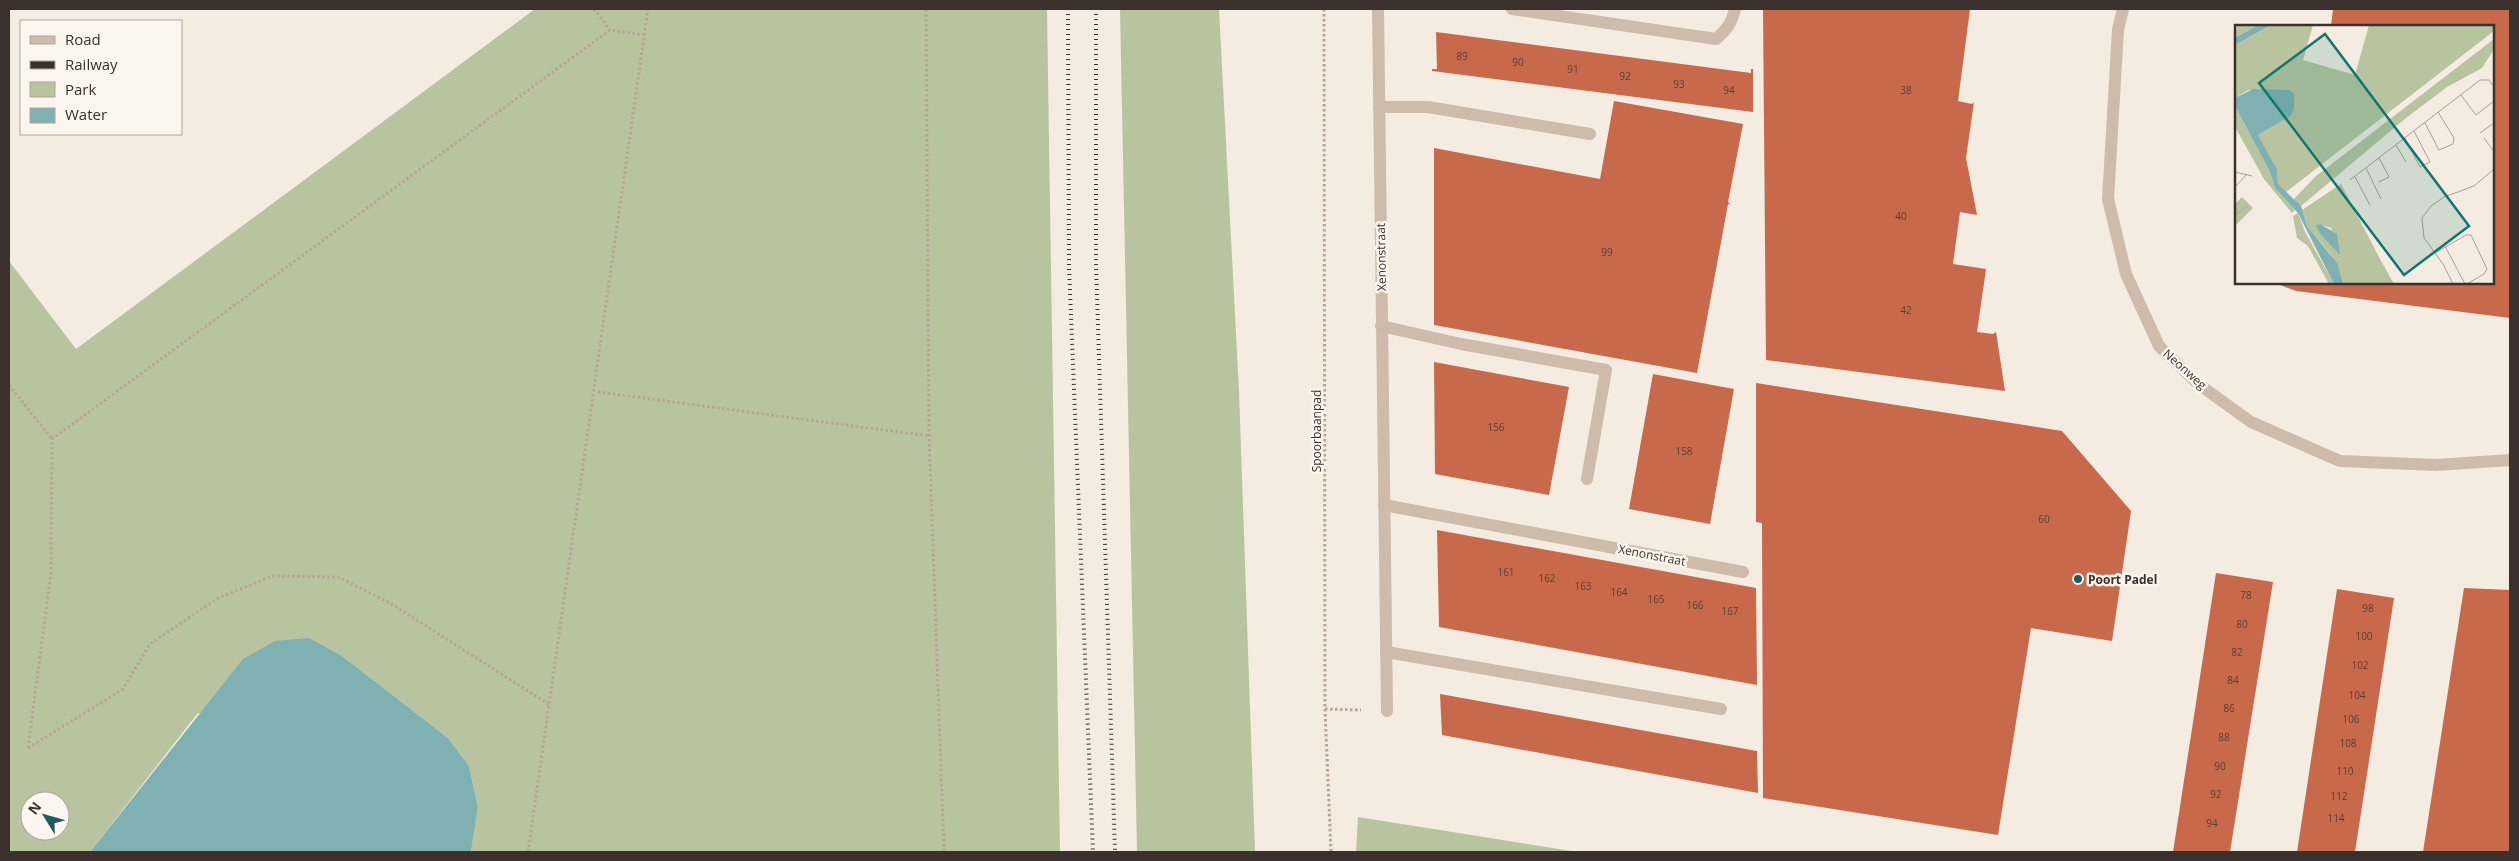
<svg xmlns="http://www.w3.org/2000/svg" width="2519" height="861" font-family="'Open Sans',sans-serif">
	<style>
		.green { fill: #b8c4a0; fill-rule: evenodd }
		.water { fill: #7fb0b2 }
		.building { fill: #c8694b }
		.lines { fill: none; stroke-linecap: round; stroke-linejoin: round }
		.path { stroke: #b9a596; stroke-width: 3; stroke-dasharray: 2.5 2.5; stroke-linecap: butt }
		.lane { stroke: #cdbbac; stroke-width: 12 }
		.street { stroke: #cdbbac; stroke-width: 12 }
		.rail { stroke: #3b302b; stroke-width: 4; stroke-dasharray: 1 4; stroke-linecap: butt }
		.poi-dot { fill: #1f5a5e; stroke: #fbf5ee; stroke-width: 2 }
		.labels { text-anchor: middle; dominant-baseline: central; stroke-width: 5; stroke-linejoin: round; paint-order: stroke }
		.number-label { font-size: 10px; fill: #5e3e33 }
		.street-label { font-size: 12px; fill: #3b302b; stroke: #fbf5ee }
		.poi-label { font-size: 12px; font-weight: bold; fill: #3b302b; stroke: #fbf5ee; text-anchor: start }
		.inset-road { fill: none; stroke: #aaa098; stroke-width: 1 }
		.view { fill: #0f766e; fill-opacity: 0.15; stroke: #0f766e; stroke-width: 2.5 }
		.inset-edge { fill: none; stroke: #3b302b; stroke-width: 2.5 }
	</style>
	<rect width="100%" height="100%" fill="#f4ebe1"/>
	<g class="green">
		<path d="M535,9H1047L1060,852H471L478,807L469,766L448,738L342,656L197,714L90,852H9V261L76,349ZM30,801H60V831H30Z"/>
		<polygon points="1120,9 1219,9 1239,391 1255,852 1137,852"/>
		<polygon points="1358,817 1578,852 1356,852"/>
	</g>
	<polygon class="water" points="309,638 342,656 448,738 469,766 478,807 471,852 90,852 243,659 275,641"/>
	<g class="building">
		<polygon points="1763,9 1970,9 1958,101 1972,104 1974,102 1966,158 1977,215 1960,212 1953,264 1986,269 1977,332 1993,334 1996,332 2005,391 1766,360"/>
		<polygon points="2333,9 2510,9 2510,318 2296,291 2272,282 2493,282 2493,26 2331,26"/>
		<polygon points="1436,32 1751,73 1751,69 1753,69 1753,112 1432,71 1432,69 1437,69"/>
		<polygon points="1614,101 1743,124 1728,202 1731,205 1728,204 1697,373 1434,325 1434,148 1600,179"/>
		<polygon points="1434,362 1569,387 1549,495 1435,474"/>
		<polygon points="1653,374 1734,389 1710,524 1629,509"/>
		<polygon points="1756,383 2062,431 2131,511 2112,641 2031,628 1998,835 1763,798 1762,523 1756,522"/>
		<polygon points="1437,530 1756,588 1757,685 1439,627"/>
		<polygon points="2216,573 2273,582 2230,852 2173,852"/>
		<polygon points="2464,588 2510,590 2510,852 2423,852"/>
		<polygon points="2337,589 2394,598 2355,852 2297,852"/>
		<polygon points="1440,694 1757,751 1758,793 1442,735"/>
	</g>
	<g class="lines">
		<g class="path">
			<polyline points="594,9 610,30"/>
			<polyline points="926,9 929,436 944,852"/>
			<polyline points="1324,9 1325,709 1331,852"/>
			<polyline points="9,385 52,439"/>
			<polyline points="598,392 929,436"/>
			<polyline points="1325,709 1361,710"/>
			<polyline points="28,748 51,572 52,439 610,30 644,35"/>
			<polyline points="28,748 123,689 150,644 218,598 272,576 338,577 390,603 550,705"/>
			<polyline points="528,852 648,9"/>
		</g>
		<g class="lane">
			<path d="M1512,9L1716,39C1727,30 1732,22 1735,9"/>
			<polyline points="1379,107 1428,107 1590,134"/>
			<polyline points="1381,326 1461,344 1606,370 1587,479"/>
			<polyline points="1384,505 1743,572"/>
			<polyline points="1386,652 1721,709"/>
		</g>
		<g class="street">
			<polyline points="1378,9 1387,711"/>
			<polyline points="2123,9 2118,30 2108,199 2126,274 2159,346 2197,383 2251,422 2340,461 2437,465 2510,460"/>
		</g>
		<g class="rail">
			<polyline points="1068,9 1069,267 1093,852"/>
			<polyline points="1096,9 1096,264 1115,852"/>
		</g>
	</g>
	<circle class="poi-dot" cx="2078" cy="579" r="5"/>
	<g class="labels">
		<g class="number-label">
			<text x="1462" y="56">89</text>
			<text x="1518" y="62">90</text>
			<text x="1573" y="69">91</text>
			<text x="1625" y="76">92</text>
			<text x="1679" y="84">93</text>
			<text x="1729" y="90">94</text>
			<text x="1906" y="90">38</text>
			<text x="1901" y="216">40</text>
			<text x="1607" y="252">99</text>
			<text x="1906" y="310">42</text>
			<text x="1496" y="427">156</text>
			<text x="1684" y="451">158</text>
			<text x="2044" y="519">60</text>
			<text x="1506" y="572">161</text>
			<text x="1547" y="578">162</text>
			<text x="1583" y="586">163</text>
			<text x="1619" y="592">164</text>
			<text x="2246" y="595">78</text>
			<text x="1656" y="599">165</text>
			<text x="1695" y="605">166</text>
			<text x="2368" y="608">98</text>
			<text x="1730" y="611">167</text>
			<text x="2242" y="624">80</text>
			<text x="2364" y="636">100</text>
			<text x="2237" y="652">82</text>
			<text x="2360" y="665">102</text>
			<text x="2233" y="680">84</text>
			<text x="2357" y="695">104</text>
			<text x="2229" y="708">86</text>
			<text x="2351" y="719">106</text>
			<text x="2224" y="737">88</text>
			<text x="2348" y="743">108</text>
			<text x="2220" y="766">90</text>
			<text x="2345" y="771">110</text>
			<text x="2216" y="794">92</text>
			<text x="2339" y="796">112</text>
			<text x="2336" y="818">114</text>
			<text x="2212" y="823">94</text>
		</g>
		<g class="street-label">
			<text transform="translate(1381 257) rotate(-91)">Xenonstraat</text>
			<text transform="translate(2185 369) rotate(42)">Neonweg</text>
			<text transform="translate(1316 431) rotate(-90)">Spoorbaanpad</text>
			<text transform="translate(1652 555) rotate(11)">Xenonstraat</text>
		</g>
		<g class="poi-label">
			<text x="2088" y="579">Poort Padel</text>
		</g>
	</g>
	<g transform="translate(2235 25)">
		<rect width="259" height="259" fill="#f4ebe1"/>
		<path d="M2,0H23L0,13ZM36,0H78L68,35L120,50L134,0H259V6L51,167L43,159L42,144L23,110L56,91L59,85V69L13,65L2,72L0,68V20ZM259,14V24L247,43L212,62L171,93L66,181L58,175L81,151ZM0,81L35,147L40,163L60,185L57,188L29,154L0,102ZM106,159L145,234L159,259H108L97,231L72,201L67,185ZM83,199L96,203L105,229L85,209ZM7,172L18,183L0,201V179ZM63,188L70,207L99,259H94L73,221L62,213L58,191Z" fill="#b8c4a0" fill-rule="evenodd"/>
		<path d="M23,0H36L0,20V13ZM18,64L54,65L59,69V85L56,91L23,110L42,144L43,159L66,181L72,201L102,238L108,259H99L63,188L40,163L35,147L0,81V68L2,72ZM85,199L102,209L105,230L85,209L81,200Z" fill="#7fb0b2"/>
		<path class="inset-road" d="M226,70L241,90L259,76M190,98L204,125L218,119L219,113L203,87M245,108L259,98M170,113L185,142L195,137L179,106M249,113L259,127M161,120L171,137M144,133L154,152L144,157M131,143L146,174M0,147L17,151M120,152L135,180M115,155L245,55H254L259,62M0,162L12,149M0,190L13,181M210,221L230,259M200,228L231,210H236L252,244L249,249L232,259M218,259L208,239L189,213L187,193L196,181L209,172L239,161L259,144"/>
		<path class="view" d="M90,9L234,201L169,250L24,58Z"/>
		<rect width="259" height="259" class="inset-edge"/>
	</g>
	<rect width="2519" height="861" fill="none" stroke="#3b302b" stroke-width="20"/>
	<rect x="20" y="20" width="162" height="115" fill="#fbf5ee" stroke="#aea6a0"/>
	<rect x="30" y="36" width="25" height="8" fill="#cdbbac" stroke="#aea6a0"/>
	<text x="65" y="45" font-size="15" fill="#3b302b">Road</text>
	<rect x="30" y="61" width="25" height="8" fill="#3b302b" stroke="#aea6a0"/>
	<text x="65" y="70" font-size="15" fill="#3b302b">Railway</text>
	<rect x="30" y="82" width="25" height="15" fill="#b8c4a0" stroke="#aea6a0"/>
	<text x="65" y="95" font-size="15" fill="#3b302b">Park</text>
	<rect x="30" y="108" width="25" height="15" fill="#7fb0b2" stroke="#aea6a0"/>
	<text x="65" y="120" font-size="15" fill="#3b302b">Water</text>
	<g transform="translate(45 816) rotate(307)"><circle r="24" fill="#fbf5ee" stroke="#aea6a0"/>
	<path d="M0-4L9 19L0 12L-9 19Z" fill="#1f5a5e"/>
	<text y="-8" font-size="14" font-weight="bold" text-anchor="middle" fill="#3b302b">N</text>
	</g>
</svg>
